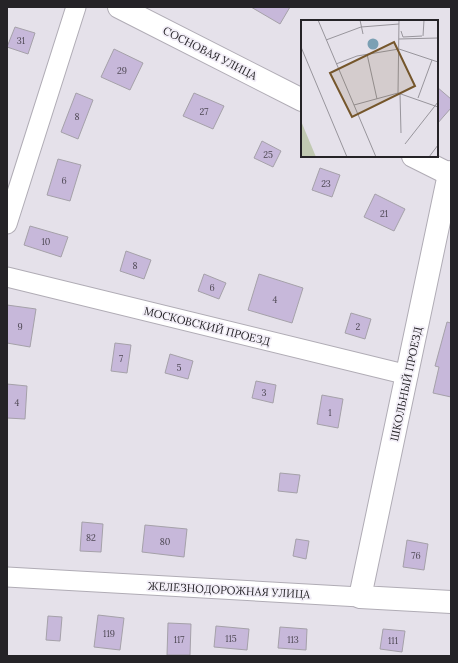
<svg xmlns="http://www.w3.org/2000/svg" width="458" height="663" font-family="Lora,serif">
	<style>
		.building { fill: #c7b8da; stroke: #a5a1a9 }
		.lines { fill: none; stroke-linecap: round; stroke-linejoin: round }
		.minor-casing { stroke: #b0acb5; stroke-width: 21 }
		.tertiary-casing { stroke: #b0acb5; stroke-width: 24 }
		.minor { stroke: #fff; stroke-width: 19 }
		.tertiary { stroke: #fff; stroke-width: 22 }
		.labels { text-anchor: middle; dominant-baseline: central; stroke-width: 3.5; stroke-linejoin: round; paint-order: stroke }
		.number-label { font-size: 9px; fill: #4e4854 }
		.street-label { font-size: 11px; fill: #252327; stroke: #f2eef7 }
		.inset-road { fill: none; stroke: #98959c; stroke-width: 1 }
		.view { fill: #75562b; fill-opacity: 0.15; stroke: #75562b; stroke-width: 2 }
		.inset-edge { fill: none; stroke: #252327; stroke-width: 2 }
	</style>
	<rect width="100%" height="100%" fill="#e5e1ea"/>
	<g class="building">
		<polygon points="251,7 290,7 280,24"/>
		<polygon points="15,27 35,33 28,54 7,47"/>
		<polygon points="114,49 143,63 130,90 101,77"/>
		<polygon points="437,87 451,99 451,108 437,124"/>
		<polygon points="76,93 93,100 78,139 61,132"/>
		<polygon points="194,93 224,106 213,129 183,116"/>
		<polygon points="262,141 281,151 273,167 254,158"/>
		<polygon points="58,159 81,165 70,201 47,195"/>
		<polygon points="320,168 340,175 332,197 312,190"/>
		<polygon points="375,194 405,209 394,231 364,217"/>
		<polygon points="30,226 68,237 61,257 24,245"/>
		<polygon points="126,251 151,260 144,279 120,271"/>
		<polygon points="204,274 226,283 219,299 198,291"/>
		<polygon points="259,274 303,288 292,323 248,310"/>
		<polygon points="7,305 36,309 30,347 7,343"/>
		<polygon points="351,313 371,319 365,339 345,333"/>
		<polygon points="447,322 451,323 451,397 433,393 439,367 435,366"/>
		<polygon points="115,343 131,345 127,373 111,371"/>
		<polygon points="170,354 193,361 188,379 165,373"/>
		<polygon points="256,381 276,385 273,403 252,398"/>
		<polygon points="7,384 27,386 25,419 7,418"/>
		<polygon points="322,395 343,399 338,428 317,424"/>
		<polygon points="280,473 300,475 297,493 278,491"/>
		<polygon points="82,522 103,524 101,552 80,551"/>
		<polygon points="145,525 187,529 184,557 142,552"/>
		<polygon points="296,539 309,541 306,559 293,556"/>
		<polygon points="407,540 428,544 424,570 403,567"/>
		<polygon points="98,615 124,618 120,650 94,647"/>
		<polygon points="48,616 62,617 60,641 46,640"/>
		<polygon points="168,623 191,624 190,655 167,655"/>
		<polygon points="216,626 249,629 247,650 214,647"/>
		<polygon points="280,627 307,629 306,650 278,648"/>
		<polygon points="383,629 405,631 402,652 380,649"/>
	</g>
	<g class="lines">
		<defs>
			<g id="minor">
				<polyline points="7,224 76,7"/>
				<polyline points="7,277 408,375"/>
				<polyline points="7,577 360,597"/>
			</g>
			<g id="tertiary">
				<polyline points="119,7 302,100"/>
				<polyline points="413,156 449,174"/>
				<polyline points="451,172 449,174 360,597 451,602"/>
			</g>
		</defs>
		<use href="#minor" class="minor-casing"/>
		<use href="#tertiary" class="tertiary-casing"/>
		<use href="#minor" class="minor"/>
		<use href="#tertiary" class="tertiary"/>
	</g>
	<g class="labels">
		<g class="number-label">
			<text x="21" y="40">31</text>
			<text x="122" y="70">29</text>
			<text x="204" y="111">27</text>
			<text x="77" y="116">8</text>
			<text x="268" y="154">25</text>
			<text x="64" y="180">6</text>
			<text x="326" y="183">23</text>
			<text x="384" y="213">21</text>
			<text x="46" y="241">10</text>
			<text x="135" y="265">8</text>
			<text x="212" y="287">6</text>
			<text x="275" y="299">4</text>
			<text x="20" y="326">9</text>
			<text x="358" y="326">2</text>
			<text x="121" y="358">7</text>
			<text x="179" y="367">5</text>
			<text x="264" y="392">3</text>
			<text x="17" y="402">4</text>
			<text x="330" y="412">1</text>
			<text x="91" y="537">82</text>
			<text x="165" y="541">80</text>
			<text x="416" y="555">76</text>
			<text x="109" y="633">119</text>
			<text x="231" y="638">115</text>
			<text x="179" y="639">117</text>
			<text x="293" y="639">113</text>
			<text x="393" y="640">111</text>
		</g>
		<g class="street-label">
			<text transform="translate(210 53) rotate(27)">СОСНОВАЯ УЛИЦА</text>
			<text transform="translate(207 326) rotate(14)">МОСКОВСКИЙ ПРОЕЗД</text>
			<text transform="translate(406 384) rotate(-78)">ШКОЛЬНЫЙ ПРОЕЗД</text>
			<text transform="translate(229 590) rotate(3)">ЖЕЛЕЗНОДОРОЖНАЯ УЛИЦА</text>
		</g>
	</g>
	<g transform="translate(301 20)">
		<rect width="137" height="137" fill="#e5e1ea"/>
		<path d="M0,101L15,137H0Z" fill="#c1c9b2"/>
		<path d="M66.5 24a5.5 5.5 0 1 1 11 0a5.5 5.5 0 1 1-11 0Z" fill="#7ba0b4"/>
		<path class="inset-road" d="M17,0L75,137M59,0L62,14M100,11L102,17L121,16M122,16L123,0M98,19L137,18M25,20L60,7L98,4M0,27L46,137M66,34L76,79M35,44L56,36L98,29L137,42M97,73L98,0M99,74L100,113M117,78L131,40M53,85L97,73L137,87M104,124L137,82M128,137L137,125"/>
		<path class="view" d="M93,22L114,66L51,97L29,53Z"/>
		<rect width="137" height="137" class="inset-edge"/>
	</g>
	<rect width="458" height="663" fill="none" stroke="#252327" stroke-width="16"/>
</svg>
